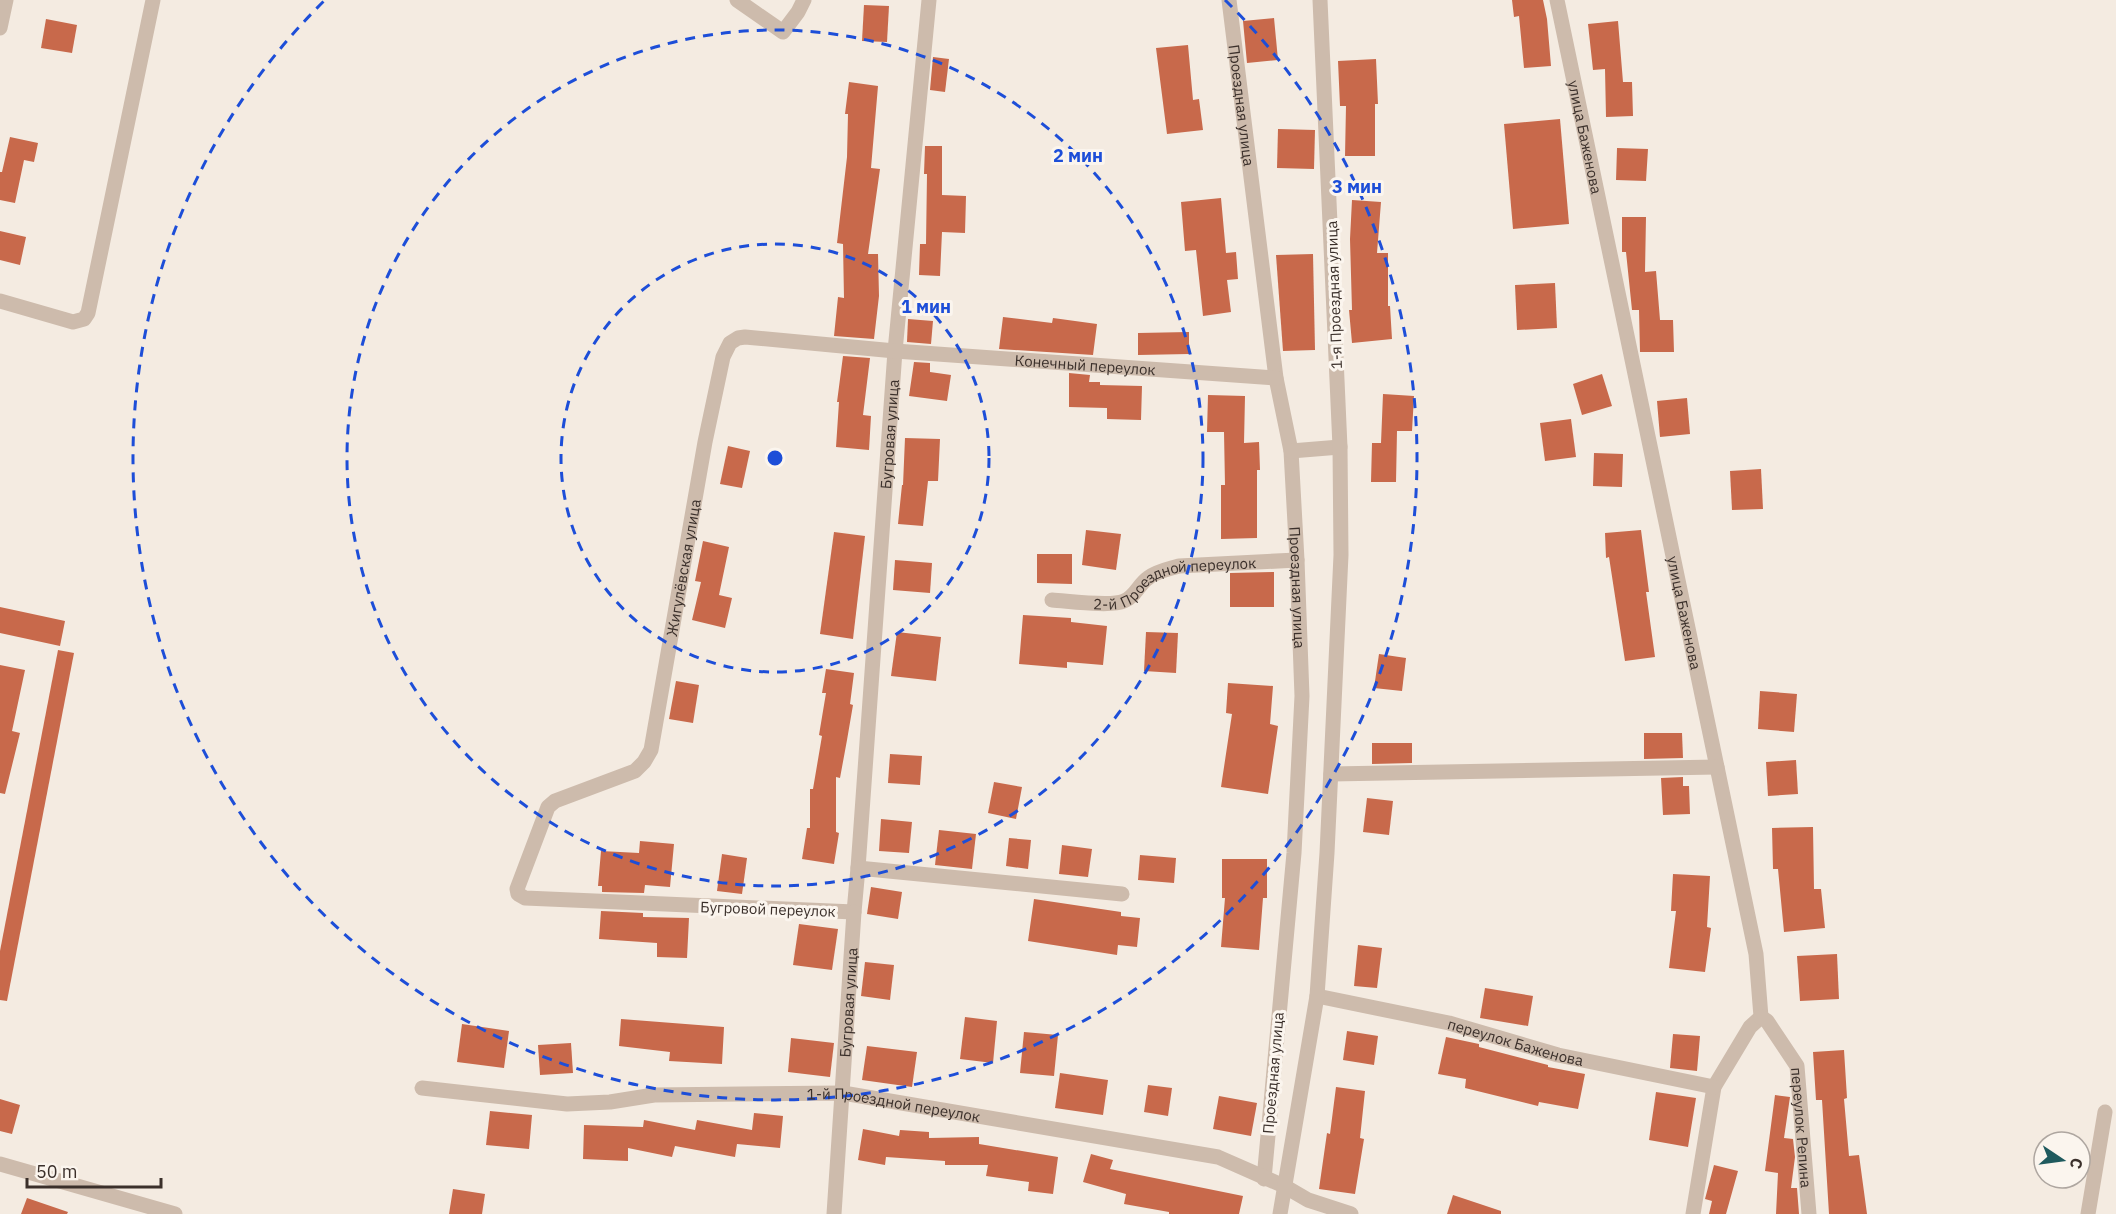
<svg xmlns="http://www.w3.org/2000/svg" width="2116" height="1214" font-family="'IBM Plex Sans',sans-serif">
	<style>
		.building { fill: #c8694b }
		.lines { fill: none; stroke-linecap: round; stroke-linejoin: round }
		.minor { stroke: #cdbbac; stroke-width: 15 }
		.ring { fill: none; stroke: #1d4ed8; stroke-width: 3; stroke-dasharray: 10 8 }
		.labels { text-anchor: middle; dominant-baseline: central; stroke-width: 6; stroke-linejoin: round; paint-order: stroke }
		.street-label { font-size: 15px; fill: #3b302b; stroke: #fbf5ee }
		.centre { fill: #1d4ed8; stroke: #fbf5ee; stroke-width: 3 }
		.ring-label { font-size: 18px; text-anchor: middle; font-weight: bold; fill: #1d4ed8; stroke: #fbf5ee; stroke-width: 6; stroke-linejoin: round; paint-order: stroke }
	</style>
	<rect width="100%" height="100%" fill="#f4ebe1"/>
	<g class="building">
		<polygon points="1512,0 1543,0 1547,19 1551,66 1524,68 1519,16 1514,17"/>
		<polygon points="864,5 889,6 887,42 862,41"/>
		<polygon points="1274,18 1278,60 1247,63 1243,21"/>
		<polygon points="46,19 77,25 72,53 41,48"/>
		<polygon points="1618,21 1623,82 1632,82 1633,116 1606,117 1605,69 1593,70 1588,24"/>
		<polygon points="1188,45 1193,100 1199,99 1203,130 1167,134 1156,48"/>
		<polygon points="933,57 949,59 945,92 930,90"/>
		<polygon points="1376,59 1378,104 1375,104 1375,156 1345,156 1346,106 1340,106 1338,61"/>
		<polygon points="849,82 878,86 871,168 880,169 868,254 878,254 879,296 874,339 834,336 838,297 844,298 843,244 837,243 847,157 848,114 845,114"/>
		<polygon points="1560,119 1569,224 1513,229 1504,124"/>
		<polygon points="1278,129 1315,130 1314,169 1277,168"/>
		<polygon points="10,137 38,143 34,162 24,160 15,203 0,200 0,172 2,172"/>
		<polygon points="925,146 942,146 942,195 966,196 965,233 942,232 940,276 919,275 920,244 926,244 927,174 924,174"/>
		<polygon points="1617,148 1648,149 1646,181 1616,180"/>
		<polygon points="1221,198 1226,253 1236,252 1238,279 1227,280 1231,312 1203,316 1196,250 1185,251 1181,202"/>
		<polygon points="1352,200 1381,202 1377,253 1388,253 1388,306 1390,306 1392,339 1352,343 1349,310 1352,310 1350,239"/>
		<polygon points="1622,217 1646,217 1645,272 1656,271 1660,320 1673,320 1674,352 1640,352 1639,310 1632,310 1626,252 1622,252"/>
		<polygon points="0,231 26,237 20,265 0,260"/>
		<polygon points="1313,254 1315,350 1283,351 1276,255"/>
		<polygon points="1555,283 1557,328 1517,330 1515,285"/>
		<polygon points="1003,317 1052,323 1053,318 1097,324 1093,355 999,349"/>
		<polygon points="908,319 933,321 931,344 907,342"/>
		<polygon points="1189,332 1189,354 1138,355 1138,333"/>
		<polygon points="843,356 870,358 863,415 871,416 869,450 836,447 839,402 837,402"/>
		<polygon points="914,362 930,363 930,372 951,375 947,401 909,396"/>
		<polygon points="1069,373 1090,375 1089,382 1100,382 1100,385 1142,386 1141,420 1107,419 1107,408 1069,407"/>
		<polygon points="1602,374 1612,406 1582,415 1573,384"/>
		<polygon points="1383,394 1414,396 1412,431 1397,431 1396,482 1371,482 1372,443 1381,443"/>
		<polygon points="1208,395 1245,396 1244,443 1259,442 1260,470 1257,470 1257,538 1221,539 1221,485 1225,485 1224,432 1207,432"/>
		<polygon points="1687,398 1690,434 1660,437 1657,401"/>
		<polygon points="1571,419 1576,457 1545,461 1540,423"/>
		<polygon points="905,438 940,439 938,481 928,481 923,526 898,524 902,485 903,485"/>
		<polygon points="728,446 750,451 742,488 720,484"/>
		<polygon points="1594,453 1623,454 1622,487 1593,486"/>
		<polygon points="1761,469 1763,509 1732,510 1730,471"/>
		<polygon points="1086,530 1121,534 1116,570 1082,565"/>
		<polygon points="1641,530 1649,592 1646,592 1655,657 1625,661 1609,557 1606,558 1605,533"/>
		<polygon points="834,532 865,536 853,639 820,634"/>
		<polygon points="703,541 729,547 719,595 732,598 725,628 692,620 701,582 695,581"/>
		<polygon points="1037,554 1072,554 1072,584 1037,583"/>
		<polygon points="895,560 932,563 930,593 893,590"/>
		<polygon points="1274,572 1274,607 1230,607 1230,573"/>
		<polygon points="0,607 65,621 60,646 0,633"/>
		<polygon points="1023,615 1071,618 1071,622 1107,626 1103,665 1067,662 1067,668 1019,664"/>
		<polygon points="897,632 941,637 936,681 891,676"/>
		<polygon points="1146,632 1178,633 1176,673 1144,671"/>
		<polygon points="58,650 74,653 7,1001 0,1000 0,951"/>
		<polygon points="1379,654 1406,658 1402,691 1374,688"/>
		<polygon points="0,665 25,670 12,731 20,733 5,794 0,793"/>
		<polygon points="826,669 854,673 850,704 853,705 847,740 840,778 836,777 836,832 839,833 834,864 802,859 807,828 810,828 810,789 813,789 822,736 819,735 826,693 822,693"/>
		<polygon points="676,681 699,685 693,723 669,719"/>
		<polygon points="1228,683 1273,686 1270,724 1278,726 1268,794 1221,787 1232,714 1226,713"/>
		<polygon points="1760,691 1797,694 1794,732 1758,729"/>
		<polygon points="1644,733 1682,733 1683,758 1644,759"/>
		<polygon points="1372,743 1412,743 1412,763 1372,764"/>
		<polygon points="890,754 922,756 920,785 888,783"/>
		<polygon points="1796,760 1798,794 1768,796 1766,762"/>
		<polygon points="1683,777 1683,786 1689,786 1690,814 1663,815 1661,778"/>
		<polygon points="994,782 1022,787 1016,819 988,813"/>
		<polygon points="1367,798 1393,801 1389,835 1363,832"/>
		<polygon points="881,819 912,822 909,853 879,851"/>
		<polygon points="1813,827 1814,889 1821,889 1825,928 1784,932 1778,869 1773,869 1772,828"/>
		<polygon points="939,830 976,834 972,869 935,865"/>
		<polygon points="1009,838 1031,840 1028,869 1006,866"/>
		<polygon points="640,841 674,844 670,887 645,885 644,893 602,892 602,886 598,886 601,851 639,853"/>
		<polygon points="1062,845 1092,849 1088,877 1059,874"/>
		<polygon points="722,854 747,858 742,894 717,891"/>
		<polygon points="1140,855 1176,858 1174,883 1138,880"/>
		<polygon points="1222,859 1267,859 1267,898 1263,898 1259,950 1221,947 1225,898 1222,898"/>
		<polygon points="1673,874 1710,876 1707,927 1711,928 1705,972 1669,968 1676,911 1671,911"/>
		<polygon points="871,887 902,892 898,919 867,914"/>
		<polygon points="1034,899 1121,912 1121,916 1140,918 1137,947 1118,945 1117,955 1028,941"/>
		<polygon points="601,911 643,913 643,917 689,918 687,958 657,957 657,943 599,939"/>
		<polygon points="799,924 838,929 832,970 793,965"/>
		<polygon points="1358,945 1382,948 1377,988 1354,986"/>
		<polygon points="1837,954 1839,999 1800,1001 1797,956"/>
		<polygon points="865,962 894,965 890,1000 861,996"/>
		<polygon points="1485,988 1533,996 1528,1026 1480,1018"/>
		<polygon points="965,1017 997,1021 993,1063 960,1059"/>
		<polygon points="621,1019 724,1027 722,1064 669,1061 670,1052 619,1046"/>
		<polygon points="462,1024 509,1031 504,1068 457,1062"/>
		<polygon points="1347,1031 1378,1036 1374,1065 1343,1060"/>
		<polygon points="1024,1032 1058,1035 1054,1076 1020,1073"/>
		<polygon points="1673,1034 1700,1036 1697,1071 1670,1068"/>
		<polygon points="1446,1037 1479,1044 1479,1047 1548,1065 1548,1067 1585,1074 1578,1109 1539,1102 1538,1106 1465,1088 1466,1079 1438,1074"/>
		<polygon points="791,1038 834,1043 830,1077 788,1072"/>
		<polygon points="571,1043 573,1073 540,1075 538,1045"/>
		<polygon points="867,1046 917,1052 912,1087 862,1080"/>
		<polygon points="1844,1050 1847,1098 1844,1099 1849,1156 1859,1155 1867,1214 1829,1214 1822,1100 1816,1100 1813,1052"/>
		<polygon points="1060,1073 1108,1080 1103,1115 1055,1108"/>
		<polygon points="1148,1085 1172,1088 1168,1116 1144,1112"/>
		<polygon points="1336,1087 1365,1091 1360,1138 1364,1139 1355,1194 1319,1189 1327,1133 1330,1134"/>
		<polygon points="1656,1092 1696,1098 1688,1147 1649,1140"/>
		<polygon points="1775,1095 1790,1097 1784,1138 1793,1139 1795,1157 1791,1188 1797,1188 1799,1214 1776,1214 1778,1173 1765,1171"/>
		<polygon points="1219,1096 1257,1103 1251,1136 1213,1129"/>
		<polygon points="0,1099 20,1105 12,1134 0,1131"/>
		<polygon points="490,1111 532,1115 529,1149 486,1145"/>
		<polygon points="754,1113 783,1116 780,1148 737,1144 735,1157 675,1146 672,1157 628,1148 628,1161 583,1159 584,1125 643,1127 644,1120 695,1130 697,1120 752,1130"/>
		<polygon points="863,1129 899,1136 900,1130 929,1132 929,1138 979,1137 979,1144 1058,1157 1053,1194 1028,1191 1029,1182 986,1176 988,1165 945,1165 945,1161 886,1157 885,1165 858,1160"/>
		<polygon points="1091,1154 1113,1160 1110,1169 1243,1196 1239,1214 1169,1214 1169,1212 1124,1204 1126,1194 1083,1182"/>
		<polygon points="1714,1165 1738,1171 1726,1214 1709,1214 1712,1201 1705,1199"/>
		<polygon points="453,1189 485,1194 482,1214 449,1214"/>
		<polygon points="1453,1195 1501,1211 1501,1214 1447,1214"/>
		<polygon points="27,1198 68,1212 67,1214 21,1214"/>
	</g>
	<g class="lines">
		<g class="minor">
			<polyline points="737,0 783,32 798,12 804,0"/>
			<path id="s1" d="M1229,0L1276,378L1291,451L1297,560L1302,696L1294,853L1264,1179"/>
			<path id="s2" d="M1557,0L1756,954L1761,1017L1750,1027L1714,1087L1693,1214"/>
			<polyline points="0,28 6,0"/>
			<polyline points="0,301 73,322 84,319 88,313 153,0"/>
			<polyline points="1291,451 1340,447"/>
			<path id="s3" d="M1052,600C1069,601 1111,607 1124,601C1135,597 1139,584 1148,578C1157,571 1169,569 1179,566L1297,560"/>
			<polyline points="1331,774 1717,767"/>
			<path id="s4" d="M858,868L895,351L929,0"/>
			<path id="s5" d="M1122,894L858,868L854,912L525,898L518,894L517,889L548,807L555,801L635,771L644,762L651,750L705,442L723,357L730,343L738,338L745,337L895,351L1276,378"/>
			<path id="s6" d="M1317,996L1449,1023L1558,1055L1714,1087"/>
			<path id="s7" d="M1761,1017L1767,1021L1797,1066L1809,1214"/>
			<path id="s8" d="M422,1088L567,1104L610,1102L654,1095L843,1093L1218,1157L1284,1186L1308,1200L1351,1214"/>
			<polyline points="0,1164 175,1214"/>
			<path id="s9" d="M834,1214L854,912"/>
			<polyline points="1280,1214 1317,996 1327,853 1341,555 1340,447 1320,0"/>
			<polyline points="2088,1214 2105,1112"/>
		</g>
	</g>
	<g class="ring">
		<circle cx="775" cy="458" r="214"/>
		<circle cx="775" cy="458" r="428"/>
		<path d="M1225 0A642 642 0 1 1 325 0"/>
	</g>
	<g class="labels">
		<g class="street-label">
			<text stroke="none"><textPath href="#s1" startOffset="106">Проездная улица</textPath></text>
			<text stroke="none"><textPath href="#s2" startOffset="140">улица Баженова</textPath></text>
			<text transform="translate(1334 295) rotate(-92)">1-я Проездная улица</text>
			<text stroke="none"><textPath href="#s5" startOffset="1634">Конечный переулок</textPath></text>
			<text stroke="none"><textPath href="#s4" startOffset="435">Бугровая улица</textPath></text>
			<text stroke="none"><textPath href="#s5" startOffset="1046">Жигулёвская улица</textPath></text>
			<text stroke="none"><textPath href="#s3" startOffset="129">2-й Проездной переулок</textPath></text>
			<text stroke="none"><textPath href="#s1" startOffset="592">Проездная улица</textPath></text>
			<text stroke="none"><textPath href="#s2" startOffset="626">улица Баженова</textPath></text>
			<text transform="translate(768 909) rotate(2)">Бугровой переулок</text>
			<text stroke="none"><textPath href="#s9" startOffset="212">Бугровая улица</textPath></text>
			<text stroke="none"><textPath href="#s6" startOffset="204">переулок Баженова</textPath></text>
			<text transform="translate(1273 1073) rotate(-85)">Проездная улица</text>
			<text stroke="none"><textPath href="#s8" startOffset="474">1-й Проездной переулок</textPath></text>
			<text stroke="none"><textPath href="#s7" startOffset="123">переулок Репина</textPath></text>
		</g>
	</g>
	<circle cx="775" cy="458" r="9" class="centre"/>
	<g class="ring-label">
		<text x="1078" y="162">2 мин</text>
		<text x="1357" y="193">3 мин</text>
		<text x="926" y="313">1 мин</text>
	</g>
	<g transform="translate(2062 1160) rotate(103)"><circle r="28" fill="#fbf5ee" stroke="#aea6a0" stroke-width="1.5"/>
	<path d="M0-4.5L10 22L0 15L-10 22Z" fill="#1f5a5e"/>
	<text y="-9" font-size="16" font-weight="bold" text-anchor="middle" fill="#3b302b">С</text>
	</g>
	<path d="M27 1178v9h134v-9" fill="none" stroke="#3b302b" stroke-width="3"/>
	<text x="36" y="1178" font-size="18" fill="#3b302b" stroke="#fbf5ee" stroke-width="4.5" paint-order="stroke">50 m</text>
</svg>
